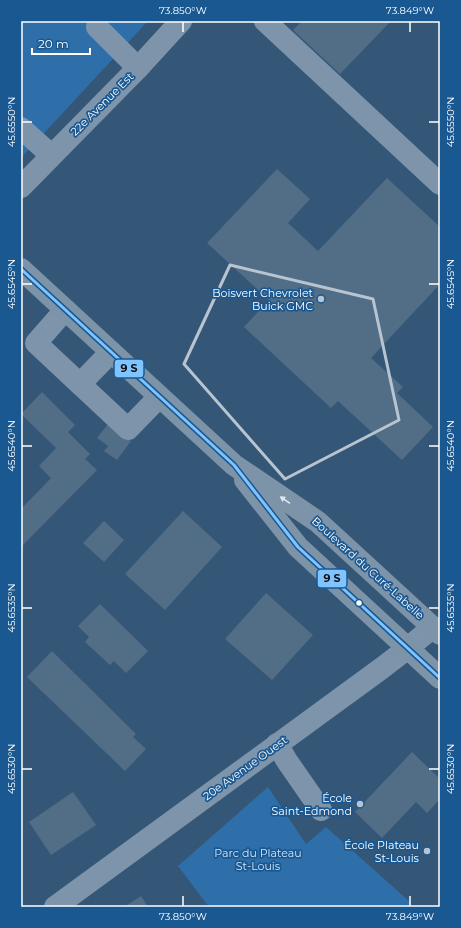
<svg xmlns="http://www.w3.org/2000/svg" width="461" height="928" font-family="Montserrat,sans-serif">
	<style>
		.green { fill: #2e6ea9 }
		.building { fill: #526d86 }
		.lines { fill: none; stroke-linecap: round; stroke-linejoin: round }
		.minor { stroke: #7d94aa; stroke-width: 22 }
		.major { stroke: #7c93a8; stroke-width: 22 }
		.bus-1-casing { stroke: #1a5892; stroke-width: 6 }
		.bus-1 { stroke: #80c4ff; stroke-width: 3 }
		.oneway { fill: #e5e9ee }
		.marked { fill: none; stroke: #b8c4cf; stroke-width: 3; stroke-linejoin: round }
		.ticks { fill: none; stroke: #fff; stroke-width: 1.5 }
		.poi-dot { fill: #b8c4cf; stroke: #1a5892; stroke-width: 1.5 }
		.bus-dot { fill: #fff; stroke: #1a5892; stroke-width: 1.5 }
		.labels { text-anchor: middle; dominant-baseline: central; stroke-width: 3.5; stroke-linejoin: round; paint-order: stroke }
		.street-label { font-size: 11px; fill: #fff; stroke: #1a5892 }
		.poi-label { font-size: 11px; fill: #fff; stroke: #1a5892; text-anchor: end }
		.park-label { font-size: 11px; fill: #d1e7fb; stroke: #1a5892 }
		.line-badge { stroke: #1a5892; stroke-width: 1.5 }
		.pale-badge-label { font-size: 11px; text-anchor: middle; font-weight: bold; fill: #111 }
		.neatline { fill: none; stroke: #fff; stroke-width: 1.5 }
		.ticks-label { font-size: 10px; text-anchor: middle; fill: #fff }
	</style>
	<rect width="100%" height="100%" fill="#355777"/>
	<g class="green">
		<polygon points="21,21 148,21 21,158"/>
		<polygon points="268,787 306,844 326,827 410,902 412,907 209,907 178,866"/>
	</g>
	<g class="building">
		<polygon points="302,21 391,21 340,74 293,30"/>
		<polygon points="277,169 310,199 288,223 318,251 387,178 440,227 440,284 371,358 403,387 397,393 433,427 402,460 338,401 331,408 244,327 269,300 207,243"/>
		<polygon points="42,392 75,425 68,432 90,454 85,459 97,470 21,547 21,509 51,478 39,466 56,448 21,414"/>
		<polygon points="108,424 131,441 117,460 104,451 108,446 97,438"/>
		<polygon points="183,511 222,547 165,610 125,574"/>
		<polygon points="104,521 124,540 104,562 83,543"/>
		<polygon points="266,593 313,635 272,680 225,639"/>
		<polygon points="100,604 148,651 126,673 114,661 110,665 85,642 89,637 78,626"/>
		<polygon points="52,651 136,734 133,737 146,749 125,771 27,677"/>
		<polygon points="412,752 440,779 440,799 427,813 416,802 382,838 355,812"/>
		<polygon points="73,792 96,825 51,855 29,822"/>
		<polygon points="141,896 148,907 124,907"/>
	</g>
	<g class="lines">
		<g class="minor">
			<polyline points="265,21 440,184"/>
			<polyline points="97,27 138,68"/>
			<polyline points="21,128 51,155"/>
			<polyline points="21,187 138,68 181,21"/>
			<polyline points="65,310 36,343 128,429 159,397"/>
			<polyline points="80,384 111,352"/>
			<polyline points="277,744 287,761 321,810"/>
			<polyline points="55,907 382,668 408,648 433,627"/>
		</g>
		<g class="major">
			<polyline points="21,269 234,465 318,522 440,634"/>
			<polyline points="245,480 298,547 440,678"/>
		</g>
		<defs>
			<polyline id="bus-1" points="21,269 234,465 298,547 440,678"/>
		</defs>
		<use href="#bus-1" class="bus-1-casing"/>
		<use href="#bus-1" class="bus-1"/>
	</g>
	<defs><path id="oneway-solid" d="M-6-.8H1V-3.2L6.5 0L1 3.2V.8H-6Z"/></defs>
	<use class="oneway" href="#oneway-solid" transform="translate(285 500) rotate(-146)"/>
	<path class="marked" d="M230,265L373,299L399,420L285,479L184,364Z"/>
	<path class="ticks" d="M183,22V32M410,22V32M22,122H32M429,122H439M22,284H32M429,284H439M22,446H32M429,446H439M22,608H32M429,608H439M22,769H32M429,769H439M183,896V906M410,896V906"/>
	<g class="poi-dot">
		<circle cx="321" cy="299" r="4"/>
		<circle cx="360" cy="804" r="4"/>
		<circle cx="427" cy="851" r="4"/>
	</g>
	<circle class="bus-dot" cx="359" cy="603" r="3.5"/>
	<g class="labels">
		<g class="street-label">
			<text transform="translate(102 104) rotate(-45)">22e Avenue Est</text>
			<text transform="translate(368 568) rotate(42)">Boulevard du Curé-Labelle</text>
			<text transform="translate(245 768) rotate(-36)">20e Avenue Ouest</text>
		</g>
		<g class="poi-label">
			<text x="313" y="293">Boisvert Chevrolet<tspan x="313" dy="13">Buick GMC</tspan></text>
			<text x="352" y="798">École<tspan x="352" dy="13">Saint-Edmond</tspan></text>
			<text x="419" y="845">École Plateau<tspan x="419" dy="13">St-Louis</tspan></text>
		</g>
		<g class="park-label">
			<text x="258" y="853">Parc du Plateau<tspan x="258" dy="13">St-Louis</tspan></text>
		</g>
	</g>
	<g class="line-badge">
		<rect x="114" y="359" width="30" height="19" rx="4" fill="#80c4ff"/>
		<rect x="317" y="569" width="30" height="19" rx="4" fill="#80c4ff"/>
	</g>
	<g class="pale-badge-label">
		<text x="129" y="372">9 S</text>
		<text x="332" y="582">9 S</text>
	</g>
	<rect width="461" height="928" fill="none" stroke="#1a5892" stroke-width="44"/>
	<path d="M32 48v6h58v-6" fill="none" stroke="#ffffff" stroke-width="2"/>
	<text x="38" y="48" font-size="12" fill="#ffffff" stroke="#1a5892" stroke-width="3" paint-order="stroke">20 m</text>
	<rect x="22" y="22" width="417" height="884" class="neatline"/>
	<g class="ticks-label">
		<text x="183" y="14">73.850°W</text>
		<text x="410" y="14">73.849°W</text>
		<text transform="translate(11 122) rotate(-90)" y="4">45.6550°N</text>
		<text transform="translate(450 122) rotate(-90)" y="4">45.6550°N</text>
		<text transform="translate(11 284) rotate(-90)" y="4">45.6545°N</text>
		<text transform="translate(450 284) rotate(-90)" y="4">45.6545°N</text>
		<text transform="translate(11 446) rotate(-90)" y="4">45.6540°N</text>
		<text transform="translate(450 446) rotate(-90)" y="4">45.6540°N</text>
		<text transform="translate(11 608) rotate(-90)" y="4">45.6535°N</text>
		<text transform="translate(450 608) rotate(-90)" y="4">45.6535°N</text>
		<text transform="translate(11 769) rotate(-90)" y="4">45.6530°N</text>
		<text transform="translate(450 769) rotate(-90)" y="4">45.6530°N</text>
		<text x="183" y="920">73.850°W</text>
		<text x="410" y="920">73.849°W</text>
	</g>
</svg>
